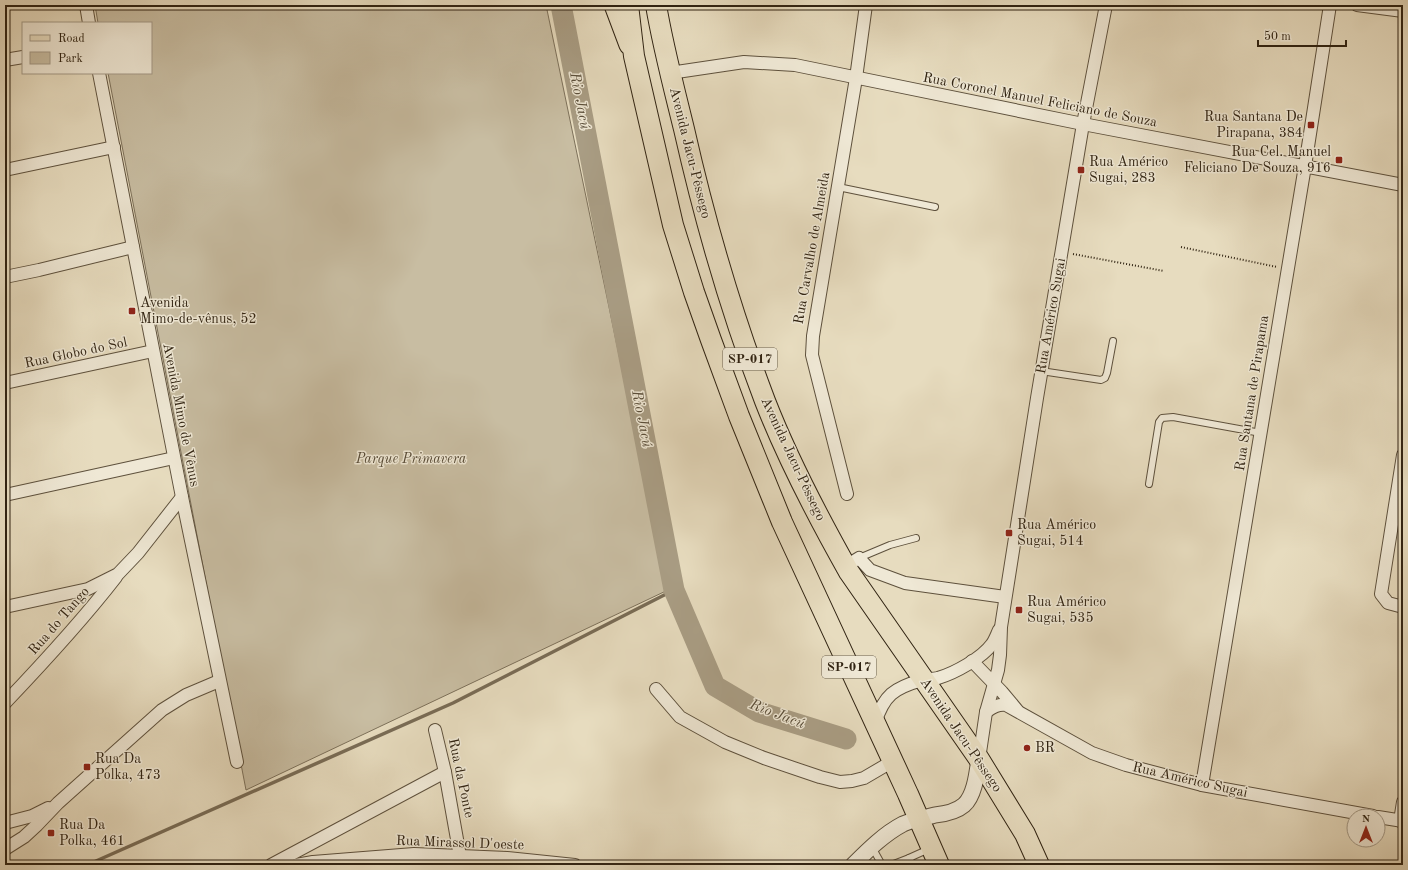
<svg xmlns="http://www.w3.org/2000/svg" width="1408" height="870" font-family="'Old Standard TT',serif">
	<style>
		.green { fill: #c8bda2; stroke: #7c705a }
		.lines { fill: none; stroke-linecap: round; stroke-linejoin: round }
		.stream { stroke: #796c56; stroke-width: 3.5 }
		.river { stroke: #a99d84; stroke-width: 21 }
		.service-casing { stroke: #5e513d; stroke-width: 8 }
		.minor-casing { stroke: #5e513d; stroke-width: 14 }
		.tertiary-casing { stroke: #5e513d; stroke-width: 17 }
		.primary-casing { stroke: #302312; stroke-width: 21 }
		.trunk-casing { stroke: #302312; stroke-width: 22 }
		.path { stroke: #302312; stroke-width: 2; stroke-dasharray: 1 2; stroke-linecap: butt }
		.service { stroke: #efe8d5; stroke-width: 6 }
		.minor { stroke: #efe8d5; stroke-width: 12 }
		.tertiary { stroke: #efe8d5; stroke-width: 15 }
		.primary { stroke: #e7dcbf; stroke-width: 19 }
		.trunk { stroke: #e7dcbf; stroke-width: 20 }
		.poi-dot { fill: #8f2418; stroke: #efe8d5; stroke-width: 1.5 }
		.labels { text-anchor: middle; dominant-baseline: central; stroke-width: 3; stroke-linejoin: round; paint-order: stroke }
		.shield { fill: #efe8d5; stroke: #695e4c; stroke-width: 1 }
		.shield-label { font-size: 13px; font-weight: bold; fill: #302312 }
		.street-label { font-size: 14px; fill: #302312; stroke: #efe8d5 }
		.poi-label { font-size: 14px; fill: #302312; stroke: #efe8d5; text-anchor: start }
		.park-label { font-size: 14px; font-style: italic; fill: #564a36; stroke: #efe8d5 }
		.water-label { font-size: 15px; font-style: italic; fill: #5a4e3a; stroke: #efe8d5 }
	</style>
	<rect width="100%" height="100%" fill="#e7dcbf"/>
	<filter id="stains"><feTurbulence type="fractalNoise" baseFrequency=".005" numOctaves="4"/><feColorMatrix values="0 0 0 0 .2 0 0 0 0 .09 0 0 0 0 .02 0 0 0 .5 -.17"/></filter>
	<radialGradient id="worn" r=".72"><stop offset=".6" stop-color="#630" stop-opacity="0"/><stop offset="1" stop-color="#630" stop-opacity=".3"/></radialGradient>
	<polygon class="green" points="95,5 546,5 668,590 246,790 108,73 151,73 151,23 98,23"/>
	<g class="lines">
		<polyline class="stream" points="87,865 453,703 674,590"/>
		<polyline class="river" points="561,5 674,590 715,686 759,712 846,739"/>
		<defs>
			<g id="service">
				<polyline points="838,187 935,207"/>
				<polyline points="1041,371 1101,380 1105,378 1107,373 1113,341"/>
				<polyline points="1149,484 1159,422 1162,418 1173,417 1261,433"/>
				<polyline points="859,558 890,545 916,538"/>
				<polyline points="872,847 882,865"/>
				<polyline points="891,865 909,858"/>
				<polyline points="913,865 909,858 929,849"/>
			</g>
			<g id="minor">
				<polyline points="86,5 89,23"/>
				<polyline points="1357,5 1403,11"/>
				<polyline points="5,60 23,57"/>
				<polyline points="99,73 182,497 237,762"/>
				<polyline points="670,73 744,62 795,65 1083,124 1403,185"/>
				<polyline points="5,170 114,147"/>
				<polyline points="5,277 39,270 133,247"/>
				<polyline points="5,383 153,351"/>
				<polyline points="1403,455 1381,594 1388,603 1403,607"/>
				<polyline points="847,494 812,355 813,336 856,78 866,5"/>
				<polyline points="5,495 174,458"/>
				<polyline points="846,566 859,558 870,570 905,583 1005,597"/>
				<polyline points="5,607 88,589 118,574 138,553 182,497"/>
				<polyline points="972,661 1002,692 1017,710"/>
				<polyline points="656,689 680,717 725,742 764,758 820,777 840,782 852,781 864,778 893,761"/>
				<path d="M5,703C44,662 82,621 116,577"/>
				<path d="M986,712C993,707 998,704 1006,705L1092,753L1126,765L1202,785L1373,816"/>
				<path d="M875,723C884,695 894,688 922,680C927,679 933,679 938,678C955,673 982,658 992,644C995,640 997,634 999,630"/>
				<polyline points="435,730 445,772 460,856 468,865"/>
				<polyline points="979,759 986,712 998,670 1000,655 1001,627 1037,398 1083,124 1106,5"/>
				<polyline points="1202,785 1305,166 1330,5"/>
				<polyline points="1378,817 1403,821"/>
				<polyline points="1400,821 1403,802"/>
				<polyline points="5,823 32,816 48,808"/>
				<polyline points="5,849 24,837 37,825 58,803 162,710 186,695 219,681"/>
				<polyline points="271,865 445,772"/>
				<polyline points="296,865 313,862 414,854 507,858 575,865"/>
			</g>
			<path id="tertiary" d="M853,865C868,850 884,834 903,824C914,819 924,818 935,815C945,814 957,811 964,805C975,795 977,772 979,759"/>
			<polyline id="primary" points="614,5 629,45"/>
			<g id="trunk">
				<polyline points="628,5 634,56 673,225 694,292 711,340 739,416 782,522 908,794 939,865"/>
				<path d="M656,5C663,47 674,88 684,129C705,222 731,312 765,401C788,460 818,517 849,572L979,759L1025,834L1039,865"/>
			</g>
		</defs>
		<use href="#service" class="service-casing"/>
		<use href="#minor" class="minor-casing"/>
		<use href="#tertiary" class="tertiary-casing"/>
		<use href="#primary" class="primary-casing"/>
		<use href="#trunk" class="trunk-casing"/>
		<g class="path">
			<polyline points="1181,247 1277,267"/>
			<polyline points="1073,254 1164,271"/>
		</g>
		<use href="#service" class="service"/>
		<use href="#minor" class="minor"/>
		<use href="#tertiary" class="tertiary"/>
		<use href="#primary" class="primary"/>
		<use href="#trunk" class="trunk"/>
	</g>
	<g class="poi-dot">
		<rect x="1307" y="121" width="8" height="8" rx="2"/>
		<rect x="1335" y="156" width="8" height="8" rx="2"/>
		<rect x="1077" y="166" width="8" height="8" rx="2"/>
		<rect x="128" y="307" width="8" height="8" rx="2"/>
		<rect x="1005" y="529" width="8" height="8" rx="2"/>
		<rect x="1015" y="606" width="8" height="8" rx="2"/>
		<circle cx="1027" cy="748" r="4"/>
		<rect x="83" y="763" width="8" height="8" rx="2"/>
		<rect x="47" y="829" width="8" height="8" rx="2"/>
	</g>
	<g class="labels">
		<g class="shield">
			<rect x="723" y="348" width="54" height="22" rx="3"/>
			<rect x="822" y="656" width="54" height="22" rx="3"/>
		</g>
		<g class="shield-label">
			<text x="750" y="359">SP-017</text>
			<text x="849" y="667">SP-017</text>
		</g>
		<g class="street-label">
			<text transform="translate(1040 100) rotate(11)">Rua Coronel Manuel Feliciano de Souza</text>
			<text transform="translate(690 153) rotate(76)">Avenida Jacu-Pêssego</text>
			<text transform="translate(812 248) rotate(-80)">Rua Carvalho de Almeida</text>
			<text transform="translate(1051 316) rotate(-80)">Rua Américo Sugai</text>
			<text transform="translate(76 353) rotate(-12)">Rua Globo do Sol</text>
			<text transform="translate(1252 393) rotate(-81)">Rua Santana de Pirapama</text>
			<text transform="translate(181 415) rotate(79)">Avenida Mimo de Vênus</text>
			<text transform="translate(793 459) rotate(65)">Avenida Jacu-Pêssego</text>
			<text transform="translate(59 621) rotate(-49)">Rua do Tango</text>
			<text transform="translate(961 735) rotate(56)">Avenida Jacu-Pêssego</text>
			<text transform="translate(461 778) rotate(78)">Rua da Ponte</text>
			<text transform="translate(1190 780) rotate(13)">Rua Américo Sugai</text>
			<text transform="translate(460 843) rotate(2)">Rua Mirassol D'oeste</text>
		</g>
		<g class="poi-label">
			<text x="1303" y="117" text-anchor="end">Rua Santana De<tspan x="1303" dy="16">Pirapana, 384</tspan></text>
			<text x="1331" y="152" text-anchor="end">Rua Cel. Manuel<tspan x="1331" dy="16">Feliciano De Souza, 916</tspan></text>
			<text x="1089" y="162">Rua Américo<tspan x="1089" dy="16">Sugai, 283</tspan></text>
			<text x="140" y="303">Avenida<tspan x="140" dy="16">Mimo-de-vênus, 52</tspan></text>
			<text x="1017" y="525">Rua Américo<tspan x="1017" dy="16">Sugai, 514</tspan></text>
			<text x="1027" y="602">Rua Américo<tspan x="1027" dy="16">Sugai, 535</tspan></text>
			<text x="1035" y="748">BR</text>
			<text x="95" y="759">Rua Da<tspan x="95" dy="16">Polka, 473</tspan></text>
			<text x="59" y="825">Rua Da<tspan x="59" dy="16">Polka, 461</tspan></text>
		</g>
		<g class="park-label">
			<text x="411" y="459">Parque Primavera</text>
		</g>
		<g class="water-label">
			<text transform="translate(579 101) rotate(79)">Rio Jacú</text>
			<text transform="translate(641 419) rotate(79)">Rio Jacú</text>
			<text transform="translate(777 715) rotate(21)">Rio Jacú</text>
		</g>
	</g>
	<rect width="1408" height="870" fill="none" stroke="#e7dcbf" stroke-width="20"/>
	<rect x="6" y="6" width="1396" height="858" fill="none" stroke="#302312" stroke-width="2"/>
	<rect x="10" y="10" width="1388" height="850" fill="none" stroke="#302312"/>
	<rect x="22" y="22" width="130" height="52" fill="#efe8d5" stroke="#a39987"/>
	<rect x="30" y="35" width="20" height="6" fill="#e7dcbf" stroke="#a39987"/>
	<text x="58" y="42" font-size="12" fill="#302312">Road</text>
	<rect x="30" y="52" width="20" height="12" fill="#c8bda2" stroke="#a39987"/>
	<text x="58" y="62" font-size="12" fill="#302312">Park</text>
	<g transform="translate(1366 828)"><circle r="19" fill="#efe8d5" stroke="#a39987"/>
	<path d="M0-3L7 15L0 10L-7 15Z" fill="#8f2418"/>
	<text y="-6" font-size="11" font-weight="bold" text-anchor="middle" fill="#302312">N</text>
	</g>
	<path d="M1258 40v6h88v-6" fill="none" stroke="#302312" stroke-width="2"/>
	<text x="1264" y="40" font-size="12" fill="#302312" stroke="#efe8d5" stroke-width="3" paint-order="stroke">50 m</text>
	<rect width="100%" height="100%" filter="url(#stains)"/>
	<rect width="100%" height="100%" fill="url(#worn)"/>
</svg>
